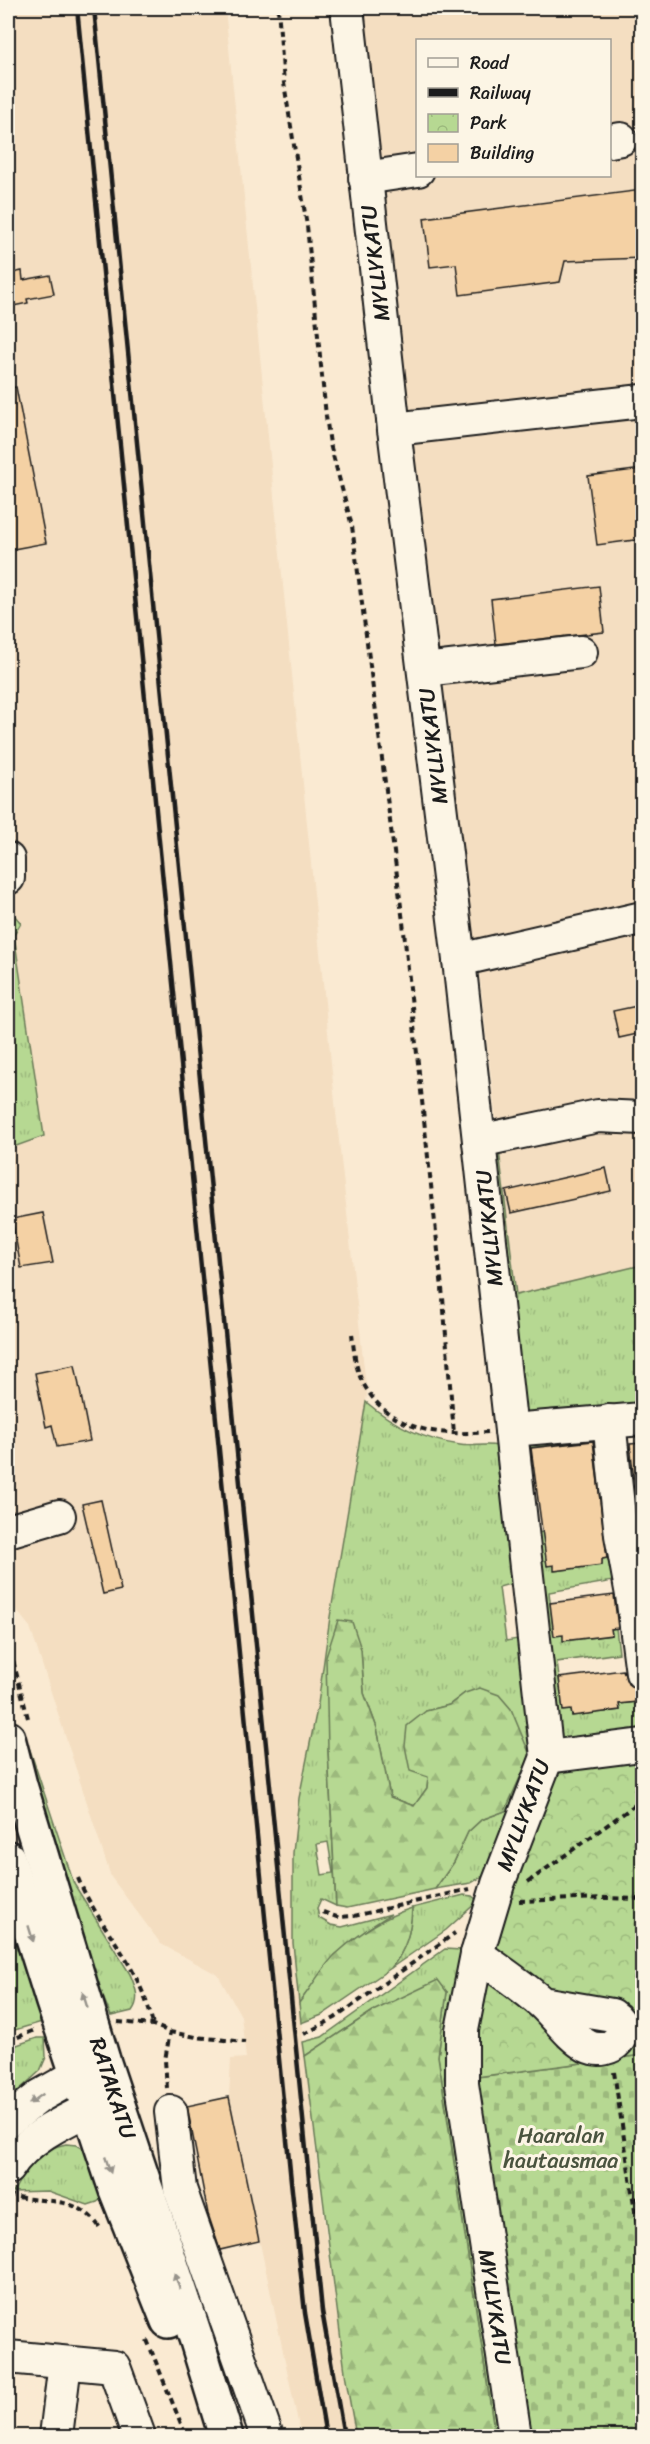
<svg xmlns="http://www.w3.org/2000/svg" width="650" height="2444" font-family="Sriracha,sans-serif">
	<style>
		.built { fill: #f4dec1; fill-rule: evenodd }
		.grass { fill: url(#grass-tufts); stroke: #697a57; stroke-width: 1.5; fill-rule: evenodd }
		.forest { fill: url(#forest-firs); stroke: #697a57; stroke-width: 1.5 }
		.cemetery { fill: url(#cemetery-stones); stroke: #697a57; stroke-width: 1.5 }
		.park { fill: url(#park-crowns); stroke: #697a57; stroke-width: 1.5 }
		.building { fill: #f4d1a4; stroke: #1c1c1c; stroke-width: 1.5 }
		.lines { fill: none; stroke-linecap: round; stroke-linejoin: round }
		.minor-casing { stroke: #1c1c1c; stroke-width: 36 }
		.major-casing { stroke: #1c1c1c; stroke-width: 38 }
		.path { stroke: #1c1c1c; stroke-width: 4; stroke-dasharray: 6 4.5; stroke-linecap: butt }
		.minor { stroke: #fcf5e5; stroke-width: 32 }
		.major { stroke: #fcf5e5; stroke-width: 33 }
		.rail { stroke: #1c1c1c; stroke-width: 4.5 }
		.oneway { fill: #97938b }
		.labels { text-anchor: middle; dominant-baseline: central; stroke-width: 6; stroke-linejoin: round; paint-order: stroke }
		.street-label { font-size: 22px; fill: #1c1c1c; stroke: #fcf5e5 }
		.park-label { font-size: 22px; fill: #4a543f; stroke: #fcf5e5 }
	</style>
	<defs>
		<pattern id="grass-tufts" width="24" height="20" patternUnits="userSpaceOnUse" patternTransform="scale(1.5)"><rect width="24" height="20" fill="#b6d892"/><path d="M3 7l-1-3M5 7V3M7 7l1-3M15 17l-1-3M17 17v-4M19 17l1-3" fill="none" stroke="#9cb97d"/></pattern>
		<pattern id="forest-firs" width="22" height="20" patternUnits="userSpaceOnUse" patternTransform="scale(1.5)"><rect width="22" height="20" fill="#b6d892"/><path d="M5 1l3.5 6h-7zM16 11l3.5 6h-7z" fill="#9cb97d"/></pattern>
		<pattern id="cemetery-stones" width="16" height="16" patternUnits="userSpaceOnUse" patternTransform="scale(1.5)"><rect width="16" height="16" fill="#b6d892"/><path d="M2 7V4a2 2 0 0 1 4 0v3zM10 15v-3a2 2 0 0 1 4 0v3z" fill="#9cb97d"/></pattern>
		<pattern id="park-crowns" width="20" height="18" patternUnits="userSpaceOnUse" patternTransform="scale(1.5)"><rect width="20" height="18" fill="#b6d892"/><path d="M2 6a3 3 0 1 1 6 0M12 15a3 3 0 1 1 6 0" fill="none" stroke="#9cb97d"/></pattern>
	</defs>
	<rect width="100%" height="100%" fill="#faead2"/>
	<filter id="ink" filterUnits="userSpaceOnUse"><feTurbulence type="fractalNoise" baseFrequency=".0167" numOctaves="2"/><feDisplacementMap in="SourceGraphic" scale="12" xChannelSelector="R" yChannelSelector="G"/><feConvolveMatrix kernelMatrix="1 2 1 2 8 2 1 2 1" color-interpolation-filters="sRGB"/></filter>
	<g filter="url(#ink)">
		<g class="built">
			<polygon points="8,8 225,8 338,1132 367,1395 330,1617 309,1848 299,2003 320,2191 346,2380 356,2436 301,2436 229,2097 231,2059 246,2058 241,2016 218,1975 161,1944 111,1877 30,1627 8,1600 8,1149 43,1137 14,935 20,923 8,908"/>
			<path d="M348,8H642V1265L516,1295L480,980L390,379ZM418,40H610V176H418Z"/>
		</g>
		<g class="grass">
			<polygon points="8,908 21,923 14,935 44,1136 8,1149"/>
			<polygon points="499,1150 516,1295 642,1265 642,1410 525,1414 489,1152"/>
			<path d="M366,1402C393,1425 425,1440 460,1445C473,1447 485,1443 498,1446L517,1582L499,1587L506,1641L524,1638L536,1751L488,1881L483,1876L471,1883L435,1889L454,1862L468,1832L481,1820L505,1811L465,1693L449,1705L426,1711L428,1777L427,1788L414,1806L390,1797L377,1728L364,1693L361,1649L328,1750L336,1906L321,1899L317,1908L319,1918L331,1925L342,1927L391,1914L369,1928L335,1955L299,2003L293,1943V1853L299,1798L318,1704L330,1617ZM328,1842L333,1873L322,1875L317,1844Z"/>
			<polygon points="588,1432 589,1440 530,1448 532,1460 527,1460 527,1445 531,1440"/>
			<polygon points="543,1532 547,1565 554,1565 555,1571 602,1565 602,1559 610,1558 619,1580 549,1592 554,1636 563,1635 564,1641 612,1635 611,1629 616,1628 619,1653 557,1662 563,1710 571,1710 572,1716 620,1710 619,1704 637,1702 641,1728 640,1736 565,1744 561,1738 536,1533"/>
			<path d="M30,1750L74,1884L130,1974C135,1986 141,1999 132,2011L111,2016L85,1954L27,1753Z"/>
			<path d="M464,1895L472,1896L478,1901L446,1930L391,1968C406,1950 411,1931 412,1908Z"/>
			<polygon points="8,1906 41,2005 42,2022 8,2032"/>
			<polygon points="445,1949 461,1950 466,1956 507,2436 495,2436 438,2056 447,1992 373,2011 305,2056 303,2042 322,2037"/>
			<polygon points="37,2038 45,2038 46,2057 40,2071 8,2100 8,2048"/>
			<path d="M66,2144L77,2145L89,2152L104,2197L97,2202L88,2205L48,2191L13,2192C26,2169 38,2149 66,2144Z"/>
		</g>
		<g class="forest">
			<polygon points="338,1620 352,1622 361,1649 364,1693 377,1728 390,1797 414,1806 427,1788 428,1777 410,1771 405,1746 407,1726 426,1711 449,1705 465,1693 480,1688 499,1695 511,1709 530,1755 505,1811 481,1820 468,1832 454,1862 435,1889 347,1908 336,1906 328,1750 326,1657"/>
			<path d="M412,1908C411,1931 406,1950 391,1968L322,2015L301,2023L299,2003C311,1988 322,1967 336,1954C358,1934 383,1917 412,1908Z"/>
			<polygon points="438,1980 447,1992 438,2056 495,2436 356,2436 346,2380 305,2056 373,2011"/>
		</g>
		<polygon class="cemetery" points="642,2055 642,2436 522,2436 468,2078"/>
		<polygon class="park" points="642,1756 642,2055 469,2078 492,1948 548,1781 560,1770"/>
		<g class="building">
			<polygon points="642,190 642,258 565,261 560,282 460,295 456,264 430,267 424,218"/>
			<polygon points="22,271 23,280 50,275 54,294 27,299 28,303 8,307 8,274"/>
			<polygon points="16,387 46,543 8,550 8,388"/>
			<polygon points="642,469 642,539 597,545 588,476"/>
			<polygon points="599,586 604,632 496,644 491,599"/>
			<polygon points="642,1005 642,1033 619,1038 613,1011"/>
			<polygon points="606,1168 611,1191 511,1213 506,1191"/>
			<polygon points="43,1213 53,1263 21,1268 12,1219"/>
			<polygon points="75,1365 90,1441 57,1447 52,1425 46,1427 35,1373"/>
			<polygon points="593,1441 607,1558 602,1559 602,1565 554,1571 554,1565 547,1566 531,1448"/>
			<polygon points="642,1443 642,1552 630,1444"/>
			<polygon points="101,1500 121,1590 103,1594 82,1504"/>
			<polygon points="614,1595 618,1628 611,1629 612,1635 563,1641 563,1635 554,1636 550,1603"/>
			<polygon points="623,1670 628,1684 640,1690 636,1690 637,1702 619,1704 620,1710 572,1716 571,1710 563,1711 559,1678"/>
			<polygon points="229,2097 259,2241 220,2250 208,2214 187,2106"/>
		</g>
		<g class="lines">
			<defs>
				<g id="minor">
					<polyline points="347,8 394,429 459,960 547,1757 498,1884 477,1954 462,2030 462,2084 515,2436"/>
					<polyline points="610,141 621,139"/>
					<polyline points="365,178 418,170"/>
					<polyline points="394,429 642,401"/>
					<polyline points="424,670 581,652"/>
					<polyline points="8,859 8,878"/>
					<polyline points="459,960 642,918"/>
					<polyline points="479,1141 598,1116 642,1118"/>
					<polyline points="609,1421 621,1535 632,1595 642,1673"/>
					<polyline points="511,1430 642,1419"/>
					<polyline points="8,1531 59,1516"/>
					<polyline points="547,1757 642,1745"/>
					<path d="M477,1954C498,1970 523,1986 543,2004C557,2017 570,2037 587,2046C611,2058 636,2031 612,2015L542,2003"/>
					<polyline points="171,2112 180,2189 267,2436"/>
					<polyline points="8,2121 40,2096 100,2062"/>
					<path d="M8,2168C30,2133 77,2116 113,2097"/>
					<polyline points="8,2357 114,2367 139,2436"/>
					<polyline points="56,2436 65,2363"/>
				</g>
				<g id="major">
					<polyline points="8,1738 20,1785 103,2060 197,2341 226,2436"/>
					<polyline points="8,1858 53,2002 116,2190 168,2321"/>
				</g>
			</defs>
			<use href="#minor" class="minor-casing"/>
			<use href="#major" class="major-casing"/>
			<g class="path">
				<polyline points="278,8 284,83 307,226 326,416 330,444 352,526 403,922 443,1298 454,1434"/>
				<path d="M352,1334C354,1350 355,1368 363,1383C390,1432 438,1436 488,1432"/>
				<polyline points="8,1641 29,1722"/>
				<path d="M78,1878C86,1898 98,1916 110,1934C129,1962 146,1992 153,2025"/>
				<polyline points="528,1882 642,1800"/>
				<polyline points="519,1901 605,1898 642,1899"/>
				<polyline points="323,1912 337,1917 354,1916 470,1889"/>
				<polyline points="118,2022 153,2025 170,2032 196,2037 245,2042"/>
				<polyline points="304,2034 335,2018 455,1933"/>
				<polyline points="8,2041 35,2030"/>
				<polyline points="614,2072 642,2258"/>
				<polyline points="167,2088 165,2060 170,2032"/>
				<path d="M8,2194C38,2206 76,2191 100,2228"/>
				<polyline points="634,2199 642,2198"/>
				<polyline points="147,2340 186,2436"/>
			</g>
			<use href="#minor" class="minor"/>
			<use href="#major" class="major"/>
			<g class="rail">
				<polyline points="77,8 291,2181 305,2313 326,2436"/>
				<polyline points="94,8 322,2311 344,2436"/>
			</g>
		</g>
		<defs><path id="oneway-solid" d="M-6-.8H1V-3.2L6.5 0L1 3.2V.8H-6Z" transform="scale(1.5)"/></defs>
		<g class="oneway">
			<use href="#oneway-solid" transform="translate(31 1934) rotate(73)"/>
			<use href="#oneway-solid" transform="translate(85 2000) rotate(-107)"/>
			<use href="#oneway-solid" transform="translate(36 2099) rotate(145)"/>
			<use href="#oneway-solid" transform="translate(108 2165) rotate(71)"/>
			<use href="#oneway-solid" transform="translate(177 2281) rotate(-109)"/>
		</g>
	</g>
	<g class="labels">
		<g class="street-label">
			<text transform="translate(375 263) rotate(-97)">MYLLYKATU</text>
			<text transform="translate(433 746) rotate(-97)">MYLLYKATU</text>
			<text transform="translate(489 1228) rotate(-96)">MYLLYKATU</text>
			<text transform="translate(523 1815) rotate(-70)">MYLLYKATU</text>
			<text transform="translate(113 2088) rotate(72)">RATAKATU</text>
			<text transform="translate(495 2307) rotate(81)">MYLLYKATU</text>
		</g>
		<g class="park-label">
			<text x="561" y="2135">Haaralan<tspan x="561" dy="25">hautausmaa</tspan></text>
		</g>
	</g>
	<rect width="650" height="2444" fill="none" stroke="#fcf5e5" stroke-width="30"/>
	<rect x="15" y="15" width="620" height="2414" fill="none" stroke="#1c1c1c" stroke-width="2" filter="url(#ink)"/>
	<rect x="416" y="39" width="195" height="138" fill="#fcf5e5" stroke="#a29e95" stroke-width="1.5"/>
	<rect x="428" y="58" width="30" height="9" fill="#fcf5e5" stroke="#a29e95" stroke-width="1.5"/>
	<text x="470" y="69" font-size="18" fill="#1c1c1c">Road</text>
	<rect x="428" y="88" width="30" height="9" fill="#1c1c1c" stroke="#a29e95" stroke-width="1.5"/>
	<text x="470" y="99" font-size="18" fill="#1c1c1c">Railway</text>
	<rect x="428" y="114" width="30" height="18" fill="url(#park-crowns)" stroke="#a29e95" stroke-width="1.5"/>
	<text x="470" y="129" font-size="18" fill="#1c1c1c">Park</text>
	<rect x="428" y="144" width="30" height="18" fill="#f4d1a4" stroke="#a29e95" stroke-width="1.5"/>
	<text x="470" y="159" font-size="18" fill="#1c1c1c">Building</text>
</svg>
